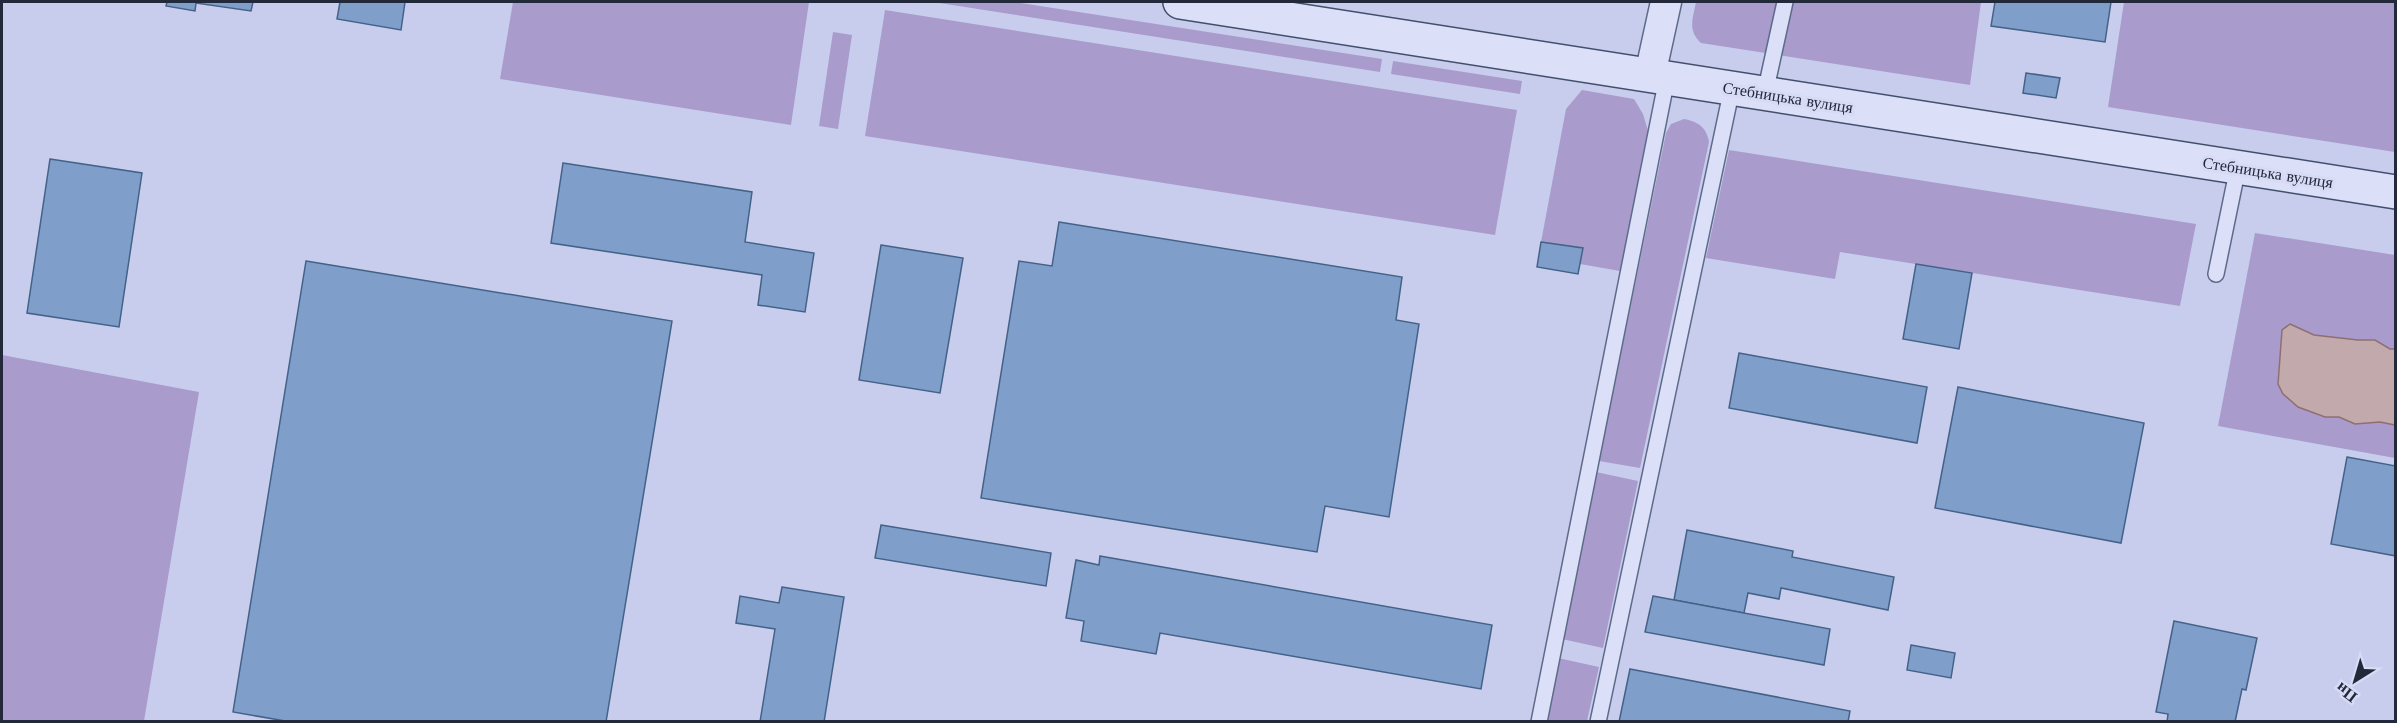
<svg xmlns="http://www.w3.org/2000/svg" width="2397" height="723" font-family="'Libre Baskerville',serif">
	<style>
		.green { fill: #a99ccc }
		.water { fill: #c2a9ac; stroke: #906f72; stroke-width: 1.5 }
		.building { fill: #7f9fca; stroke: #446288; stroke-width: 1.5 }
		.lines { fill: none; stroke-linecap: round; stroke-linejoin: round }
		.lane-casing { stroke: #5d6b89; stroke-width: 18 }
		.street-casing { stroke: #5d6b89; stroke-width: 33 }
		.secondary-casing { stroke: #404f6b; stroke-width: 36 }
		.lane { stroke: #dbdff8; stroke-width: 15 }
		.street { stroke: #dbdff8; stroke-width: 30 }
		.secondary { stroke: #dbdff8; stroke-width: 33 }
		.labels { text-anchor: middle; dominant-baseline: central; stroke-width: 6; stroke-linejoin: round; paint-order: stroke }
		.street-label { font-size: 16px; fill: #21293a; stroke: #d8dbf5 }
	</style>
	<rect width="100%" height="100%" fill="#c8cded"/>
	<g class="green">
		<polygon points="513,2 809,2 791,125 500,79"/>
		<polygon points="933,2 1014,2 1382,59 1380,72"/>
		<path d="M1696,2H1981L1970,85L1701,43C1687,30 1693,18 1696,2Z"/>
		<polygon points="2124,2 2395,2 2395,152 2108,107"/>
		<polygon points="885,10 1517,110 1495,235 865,136"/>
		<polygon points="833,32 852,35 838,129 819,126"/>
		<polygon points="1393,61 1522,81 1520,94 1391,74"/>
		<polygon points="1582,90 1634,99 1643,114 1648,131 1620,271 1580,264 1582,248 1541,242 1566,109"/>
		<path d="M1684,119C1699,122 1706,127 1709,142L1640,468L1599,461L1666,133L1671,124Z"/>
		<polygon points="1729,150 2196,224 2180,306 1840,252 1835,279 1706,258"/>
		<polygon points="2255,233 2395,255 2395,458 2218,426"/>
		<polygon points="2,355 199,392 144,721 2,721"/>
		<polygon points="1596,472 1638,481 1603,648 1562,639"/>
		<polygon points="1558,658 1599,667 1587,721 1545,722"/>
	</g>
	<polygon class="water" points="2290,324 2314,335 2358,340 2375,340 2390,349 2395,349 2395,425 2380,422 2355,424 2339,417 2325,417 2298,407 2283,394 2278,384 2282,330"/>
	<g class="building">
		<polygon points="167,2 253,2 251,11 196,3 195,11 166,6"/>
		<polygon points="340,2 405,2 401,30 337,19"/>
		<polygon points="1995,2 2111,2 2105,42 1991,26"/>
		<polygon points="2026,73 2060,78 2056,98 2023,93"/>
		<polygon points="50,159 142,173 119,327 27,313"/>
		<polygon points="563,163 752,192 745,242 814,253 805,312 758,305 762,275 551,243"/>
		<polygon points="1059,222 1402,277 1396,320 1419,324 1389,517 1325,506 1317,552 981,498 1019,261 1052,266"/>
		<polygon points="1541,242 1583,248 1578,274 1537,267"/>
		<polygon points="881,245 963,258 940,393 859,380"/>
		<polygon points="306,261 672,321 606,722 291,722 233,712"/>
		<polygon points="1916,264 1972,273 1959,349 1903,339"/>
		<polygon points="1739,353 1927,387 1917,443 1729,408"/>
		<polygon points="1958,387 2144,423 2121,543 1935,508"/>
		<polygon points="2347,457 2396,466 2396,556 2331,544"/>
		<polygon points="881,525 1051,553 1046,586 875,558"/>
		<polygon points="1687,530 1793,551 1792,557 1894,577 1888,610 1781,588 1779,599 1748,593 1744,613 1674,600"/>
		<polygon points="1100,556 1492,625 1481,689 1160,633 1156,654 1081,641 1084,621 1066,618 1076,560 1099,565"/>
		<polygon points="782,587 844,597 824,722 760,722 775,629 736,623 740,596 779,603"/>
		<polygon points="1653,596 1830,629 1824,665 1645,632"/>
		<polygon points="2174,621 2257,638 2246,690 2242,689 2235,722 2167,722 2168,714 2156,712"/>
		<polygon points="1911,645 1955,653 1951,678 1907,670"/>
		<polygon points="1630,669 1850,711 1848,722 1619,722"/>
	</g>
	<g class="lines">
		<defs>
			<g id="lane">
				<polyline points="1765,93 1785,2"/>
				<polyline points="2216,274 2238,167"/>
				<polyline points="1539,722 1667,78"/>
				<polyline points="1598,722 1732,88"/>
			</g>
			<polyline id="street" points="1650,75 1666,2"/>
			<polyline id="secondary" points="1180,2 2396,192"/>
		</defs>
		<use href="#lane" class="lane-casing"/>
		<use href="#street" class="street-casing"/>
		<use href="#secondary" class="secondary-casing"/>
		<use href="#lane" class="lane"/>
		<use href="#street" class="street"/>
		<use href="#secondary" class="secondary"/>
	</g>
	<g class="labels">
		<g class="street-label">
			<text transform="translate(1788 97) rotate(9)">Стебницька вулиця</text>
			<text transform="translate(2268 172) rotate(9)">Стебницька вулиця</text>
		</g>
	</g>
	<rect width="2397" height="723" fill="none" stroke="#21293a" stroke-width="6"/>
	<g transform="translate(2355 681) rotate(217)" stroke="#d8dbf5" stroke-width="4.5" paint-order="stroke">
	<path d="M0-4.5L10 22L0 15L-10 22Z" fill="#21293a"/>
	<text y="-9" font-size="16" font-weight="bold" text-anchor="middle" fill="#21293a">Пн</text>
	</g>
</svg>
